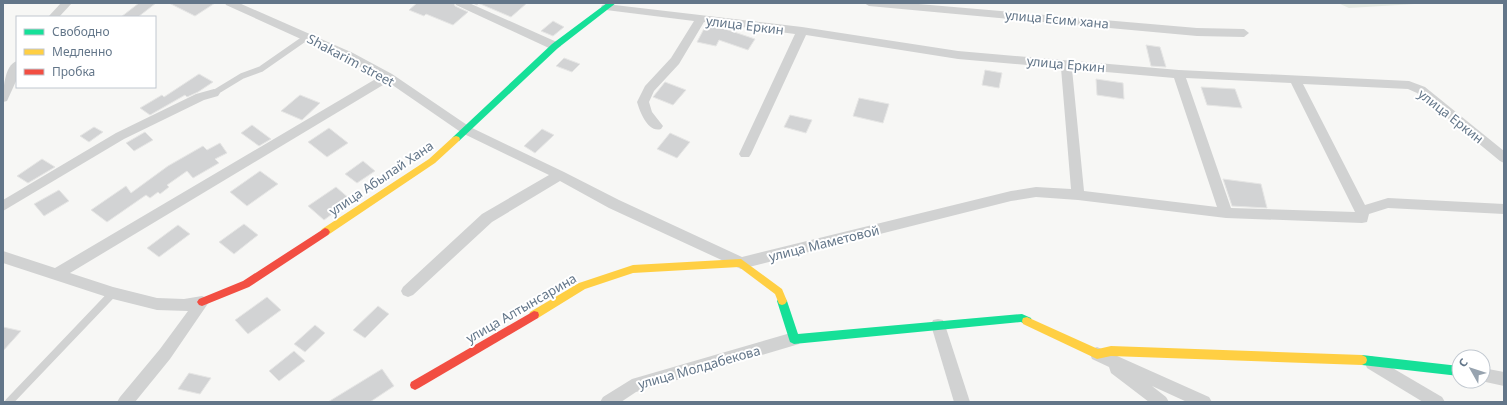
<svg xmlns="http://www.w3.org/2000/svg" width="1507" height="405" font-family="'Noto Sans',sans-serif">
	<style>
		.green { fill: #e6eae3 }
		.building { fill: #d2d3d4; stroke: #e6e6e5 }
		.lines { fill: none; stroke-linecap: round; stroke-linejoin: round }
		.lane-far1 { stroke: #d1d2d2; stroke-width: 6 }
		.lane { stroke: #d1d2d2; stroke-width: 8 }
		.street { fill: #d1d2d2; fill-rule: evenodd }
		.fast { fill: #16e098; fill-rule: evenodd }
		.slow { fill: #ffcf43; fill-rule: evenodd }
		.jam { fill: #f24e42; fill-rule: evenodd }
		.labels { text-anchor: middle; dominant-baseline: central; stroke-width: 4; stroke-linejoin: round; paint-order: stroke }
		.street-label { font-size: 13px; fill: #637689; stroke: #fff }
	</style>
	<rect width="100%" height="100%" fill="#f7f7f5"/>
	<polygon class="green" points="1338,3 1431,3 1349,8"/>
	<g class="building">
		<polygon points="139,3 156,3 138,17 121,17"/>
		<polygon points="169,3 215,3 195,16"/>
		<polygon points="417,3 454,3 455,6 468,12 453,25 426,14 424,16 409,10"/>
		<polygon points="473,3 527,3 511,17 478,3 477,5"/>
		<polygon points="553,21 564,27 553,36 541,31"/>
		<polygon points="706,25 725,29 755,39 748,50 719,40 716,46 697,42"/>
		<polygon points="1146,45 1160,47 1166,67 1151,66"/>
		<polygon points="564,58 580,64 572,72 556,66"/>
		<polygon points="985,70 1002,73 999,88 982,85"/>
		<polygon points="199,74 213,82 198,92 187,97 185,95 150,115 140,108 162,95 164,97"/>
		<polygon points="1096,79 1123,83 1124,99 1097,95"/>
		<polygon points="665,82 686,90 673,105 653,97"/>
		<polygon points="1201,87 1235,89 1242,108 1207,105"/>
		<polygon points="300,95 320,103 302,120 281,111"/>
		<polygon points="859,98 889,104 883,123 853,116"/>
		<polygon points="790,115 812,120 806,133 784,127"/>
		<polygon points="252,125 271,139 259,146 241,133"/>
		<polygon points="94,127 103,132 89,142 80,136"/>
		<polygon points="329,128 348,143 327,157 308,142"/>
		<polygon points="542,129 554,135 535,153 524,146"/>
		<polygon points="145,132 153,140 134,151 126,143"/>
		<polygon points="670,133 690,142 677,158 657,149"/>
		<polygon points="220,143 227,153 215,159 219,163 193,178 187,171 167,185 169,187 160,194 158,192 150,198 146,195 107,222 91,210 126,186 131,193 168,166 203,146 207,150"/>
		<polygon points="42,159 55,167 28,183 17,176"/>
		<polygon points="363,161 375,171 357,183 345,174"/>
		<polygon points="260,171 278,184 247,206 230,192"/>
		<polygon points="1223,179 1261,184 1267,208 1232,206"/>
		<polygon points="336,187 351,200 324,220 308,206"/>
		<polygon points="59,190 69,201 44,216 34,204"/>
		<polygon points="244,224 258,235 234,254 219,242"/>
		<polygon points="178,225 190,234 159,257 147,248"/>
		<polygon points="267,297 281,310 248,334 235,320"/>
		<polygon points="378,306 389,314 365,338 353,330"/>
		<polygon points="315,325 325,333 305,352 294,344"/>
		<polygon points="3,327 21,331 3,351"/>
		<polygon points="294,351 305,361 279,381 269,371"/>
		<polygon points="382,369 394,386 370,402 328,402"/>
		<polygon points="189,373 211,378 200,394 178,389"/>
	</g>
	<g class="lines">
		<polyline class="lane-far1" points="214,93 242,76 261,69 307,37"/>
		<polyline class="lane" points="9,402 113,293"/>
		<g class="street">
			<polygon points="61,3 72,3 59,17 48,17"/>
			<path d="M225,3H239L353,53L392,74L470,127L564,172L619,200L742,257L1011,191L1036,187L1071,189L1061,68L958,59L806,35L751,154L749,157H741L739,154L795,34L704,22L679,64L654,91L649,102L652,112L663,126L661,129C648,133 640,112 637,102L645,86L671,58L694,21L606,10L602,9L601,7L602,5L606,4L802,27L958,51L1179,70L1409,81L1425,87L1504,151V163L1500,161L1417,93L1408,89L1303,84L1365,205L1388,198L1504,204V214L1388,208L1369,214L1367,222L1362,223L1226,218L1078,200L1036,197L1011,201L741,269L609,208L560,181L492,222L413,295L408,297L403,295L401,291L403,287L482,214L549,175L462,133L388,82L70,273L113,287L157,298L184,299L202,296L207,298L209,302L170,359L135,402H117L120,397L160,349L188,311L157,310L113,299L3,263V251L55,268L379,77L345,59L226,5ZM1072,69L1174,78L1217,207L1084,191ZM1186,78L1291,83L1355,212L1231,208Z"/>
			<polygon points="455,3 469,3 559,43 561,46 555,50 551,49 456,5"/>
			<polygon points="864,3 907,3 1197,28 1244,29 1249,33 1244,37 1197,36 869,6"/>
			<path d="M17,61V79L7,101L3,102C3,91 4,65 17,61Z"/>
			<polygon points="214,89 220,93 218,96 204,100 124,139 3,211 3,200 116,133 196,94"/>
			<polygon points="938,319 943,320 945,325 970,402 954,402 931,325 933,320"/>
			<polygon points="794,332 799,334 801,339 799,344 636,392 621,402 600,402 603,397 632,379"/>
			<polygon points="1097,347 1209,397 1212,402 1187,402 1152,386 1166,397 1169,402 1149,402 1111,373 1109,367 1092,359 1090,354 1092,349"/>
			<polygon points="1372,356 1442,397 1445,402 1423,402 1367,368 1365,363 1367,358"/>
			<polygon points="1483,368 1504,372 1504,386 1481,381 1483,381"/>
		</g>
		<g class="fast">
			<polygon points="607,3 616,3 558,48 459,141 453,141 452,139 453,137 552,44"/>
			<polygon points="782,297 785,298 787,301 798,334 1022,314 1031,318 1032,321 1031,324 1027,325 1021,322 794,344 790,342 789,339 777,301 779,298"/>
			<polygon points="1362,355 1459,366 1459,376 1362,365 1358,363 1357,360 1358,357"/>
		</g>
		<g class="slow">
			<polygon points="456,136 459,137 460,139 459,141 435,163 328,235 322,235 320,232 322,229 429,159 453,137"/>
			<polygon points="741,259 782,289 787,301 785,304 782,305 779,304 775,294 739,267 633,273 585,289 538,318 534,319 530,318 529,315 530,312 579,283 633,265"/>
			<polygon points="1027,317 1098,349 1111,346 1362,355 1366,357 1367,360 1366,363 1362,365 1111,356 1097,359 1023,324 1022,321 1023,318"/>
		</g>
		<g class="jam">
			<polygon points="325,228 328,229 330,232 328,235 249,287 202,306 199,305 197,302 199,299 243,281"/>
			<polygon points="534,311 538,312 539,315 538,318 419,388 415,390 411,388 410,385 411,382"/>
		</g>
	</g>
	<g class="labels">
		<g class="street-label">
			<text transform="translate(1057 19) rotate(5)">улица Есим хана</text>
			<text transform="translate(745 25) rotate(7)">улица Еркин</text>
			<text transform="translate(351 60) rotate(28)">Shakarim street</text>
			<text transform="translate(1066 64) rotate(5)">улица Еркин</text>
			<text transform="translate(1451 116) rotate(38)">улица Еркин</text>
			<text transform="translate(381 178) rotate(-34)">улица Абылай Хана</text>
			<text transform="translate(824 243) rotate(-14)">улица Маметовой</text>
			<text transform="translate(521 308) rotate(-30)">улица Алтынсарина</text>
			<text transform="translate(699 367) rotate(-16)">улица Молдабекова</text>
		</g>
	</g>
	<rect width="1507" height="405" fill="none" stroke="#637689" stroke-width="8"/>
	<rect x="16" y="16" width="140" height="72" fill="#ffffff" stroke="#c1c8d0"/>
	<rect x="24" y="29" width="20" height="6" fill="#16e098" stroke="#c1c8d0"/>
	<text x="52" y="36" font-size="12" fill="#637689">Свободно</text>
	<rect x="24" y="49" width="20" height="6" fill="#ffcf43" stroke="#c1c8d0"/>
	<text x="52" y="56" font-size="12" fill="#637689">Медленно</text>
	<rect x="24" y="69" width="20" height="6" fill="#f24e42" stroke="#c1c8d0"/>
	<text x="52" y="76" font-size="12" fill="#637689">Пробка</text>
	<g transform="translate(1471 369) rotate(309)"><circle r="19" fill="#ffffff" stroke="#c1c8d0"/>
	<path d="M0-3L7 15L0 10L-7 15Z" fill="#97a3af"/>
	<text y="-6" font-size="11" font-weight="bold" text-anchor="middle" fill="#637689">С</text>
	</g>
</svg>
